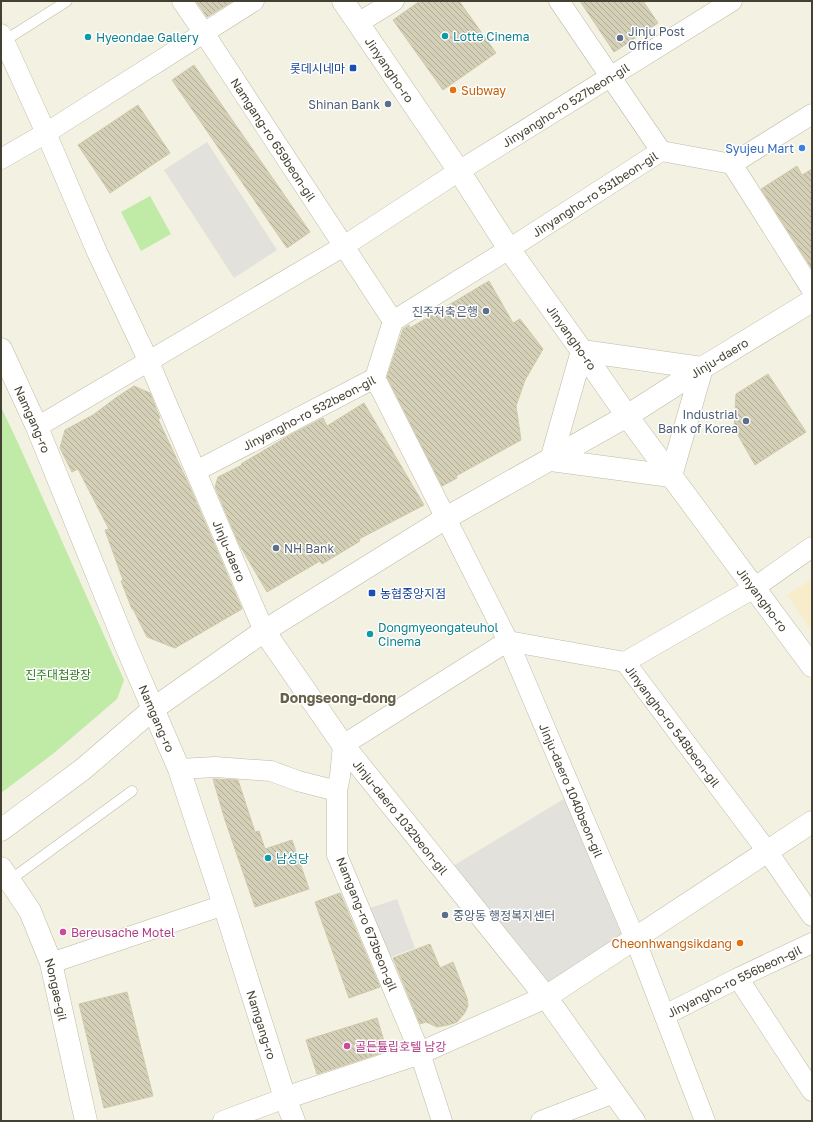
<svg xmlns="http://www.w3.org/2000/svg" width="813" height="1122" font-family="'Golos Text','Noto Sans KR',sans-serif">
	<style>
		.commercial { fill: #f7edca }
		.park { fill: #bfeba7 }
		.parking { fill: #e2e1db }
		.building { fill: url(#building-back-hatch); stroke: #d0c9a9 }
		.lines { fill: none; stroke-linecap: round; stroke-linejoin: round }
		.service-casing { stroke: #bebba4; stroke-width: 11 }
		.minor-casing { stroke: #bebba4; stroke-width: 21 }
		.tertiary-casing { stroke: #bebba4; stroke-width: 23 }
		.service { stroke: #fff; stroke-width: 10 }
		.minor { stroke: #fff; stroke-width: 20 }
		.tertiary { stroke: #fff; stroke-width: 22 }
		.culture-dot { fill: #0f9aa8; stroke: #fff; stroke-width: 1.5 }
		.service-dot { fill: #5c6f8a; stroke: #fff; stroke-width: 1.5 }
		.transit-dot { fill: #1a4fb4; stroke: #fff; stroke-width: 1.5 }
		.food-dot { fill: #e8710a; stroke: #fff; stroke-width: 1.5 }
		.shop-dot { fill: #3f7fe0; stroke: #fff; stroke-width: 1.5 }
		.hotel-dot { fill: #d1479c; stroke: #fff; stroke-width: 1.5 }
		.labels { text-anchor: middle; dominant-baseline: central; stroke-width: 3; stroke-linejoin: round; paint-order: stroke }
		.service-label { font-size: 12px; fill: #4e5e75; stroke: #fff; text-anchor: start }
		.culture-label { font-size: 12px; fill: #0d838f; stroke: #fff; text-anchor: start }
		.transit-label { font-size: 12px; fill: #164399; stroke: #fff; text-anchor: end }
		.street-label { font-size: 12px; fill: #444132; stroke: #fff }
		.food-label { font-size: 12px; fill: #c56008; stroke: #fff; text-anchor: start }
		.shop-label { font-size: 12px; fill: #366cbe; stroke: #fff; text-anchor: end }
		.park-label { font-size: 12px; fill: #327a22; stroke: #fff }
		.hotel-label { font-size: 12px; fill: #b23c85; stroke: #fff; text-anchor: start }
		.quarter-label { font-size: 14px; font-weight: bold; fill: #686149; stroke: #fff }
	</style>
	<defs>
		<pattern id="building-back-hatch" width="6" height="6" patternUnits="userSpaceOnUse"><rect width="6" height="6" fill="#d4cfb7"/><path d="M-1 5l2 2M0 0l6 6M5-1l2 2" fill="none" stroke="#aeaa95"/></pattern>
	</defs>
	<rect width="100%" height="100%" fill="#f3f1e2"/>
	<polygon class="commercial" points="812,579 812,632 787,595"/>
	<g class="park">
		<polygon points="150,196 171,234 141,251 121,212"/>
		<polygon points="1,407 19,445 124,680 117,699 54,753 1,793"/>
	</g>
	<g class="parking">
		<polygon points="207,142 277,250 234,278 164,170"/>
		<polygon points="567,797 623,937 549,984 453,866"/>
		<polygon points="397,899 415,948 388,958 370,908"/>
	</g>
	<g class="building">
		<polygon points="196,1 233,1 207,17"/>
		<polygon points="420,1 459,1 496,53 443,90 393,20"/>
		<polygon points="580,1 643,1 658,23 614,52"/>
		<polygon points="194,65 310,232 287,248 172,80"/>
		<polygon points="138,105 170,153 110,193 78,145"/>
		<polygon points="797,166 802,175 812,169 812,269 761,189"/>
		<polygon points="489,281 513,323 520,319 543,349 525,380 516,406 521,440 456,476 457,478 442,486 387,377 403,329 409,325 410,328"/>
		<polygon points="768,374 806,432 755,465 734,428 736,394"/>
		<polygon points="134,386 150,393 160,418 158,419 189,485 242,609 175,648 147,637 133,609 132,609 121,581 123,580 105,530 109,529 78,469 72,472 60,448 65,430 93,415 117,397"/>
		<polygon points="364,403 424,505 359,539 360,541 322,564 320,561 267,592 239,544 215,487 218,477 242,465 241,464 290,435 323,418 327,426"/>
		<polygon points="213,779 238,780 255,832 259,831 265,849 292,840 309,889 255,907 225,820"/>
		<polygon points="340,893 380,987 349,998 315,902"/>
		<polygon points="430,944 440,968 453,962 467,998 468,1006 464,1014 457,1022 448,1025 437,1027 426,1022 420,1024 393,958"/>
		<polygon points="127,992 153,1096 104,1108 79,1004"/>
		<polygon points="377,1018 387,1051 317,1074 306,1040"/>
	</g>
	<g class="lines">
		<defs>
			<g id="service">
				<polyline points="4,41 67,1"/>
				<polyline points="10,880 132,791"/>
			</g>
			<g id="minor">
				<path id="s1" d="M182,1L204,33L393,321"/>
				<polyline points="559,1 661,151"/>
				<polyline points="358,23 394,1"/>
				<path id="s2" d="M1,34L46,133L97,252L149,362L264,631"/>
				<polyline points="1,159 46,133 254,1"/>
				<polyline points="732,164 812,290"/>
				<path id="s3" d="M375,378L508,641L635,939L705,1121"/>
				<path id="s4" d="M37,427L344,246L459,171L732,1"/>
				<path id="s5" d="M196,471L375,378L393,321L509,249L661,151L732,164L812,114"/>
				<polyline points="508,641 625,662"/>
				<path id="s6" d="M625,662L767,851L812,916"/>
				<polyline points="625,662 754,588 812,547"/>
				<polyline points="179,769 215,767 271,771 298,781 337,791"/>
				<polyline points="51,963 224,905"/>
				<polyline points="738,978 812,1091"/>
				<path id="s7" d="M665,1015L738,978L812,943"/>
				<polyline points="223,1121 285,1098"/>
				<polyline points="442,1121 420,1053 337,855 337,791 340,776 343,745 508,641"/>
				<polyline points="541,1121 614,1093"/>
			</g>
			<g id="tertiary">
				<path id="s8" d="M343,1L459,171L509,249L582,351L627,416L812,666"/>
				<path id="s9" d="M1,349L37,427L126,646L179,769L224,905L285,1098L294,1121"/>
				<polygon points="582,351 702,368 671,476 551,460"/>
				<path id="s10" d="M264,631L343,745L546,997L634,1121"/>
				<path id="s11" d="M1,830L82,770L153,709L264,631L446,518L627,416L702,368L812,301"/>
				<path id="s12" d="M1,868L30,911L51,963L86,1121"/>
				<polyline points="285,1098 420,1053 546,997 812,822"/>
			</g>
		</defs>
		<use href="#service" class="service-casing"/>
		<use href="#minor" class="minor-casing"/>
		<use href="#tertiary" class="tertiary-casing"/>
		<use href="#service" class="service"/>
		<use href="#minor" class="minor"/>
		<use href="#tertiary" class="tertiary"/>
	</g>
	<g class="culture-dot">
		<circle cx="445" cy="36" r="4"/>
		<circle cx="88" cy="37" r="4"/>
		<circle cx="370" cy="634" r="4"/>
		<circle cx="268" cy="858" r="4"/>
	</g>
	<g class="service-dot">
		<circle cx="620" cy="38" r="4"/>
		<circle cx="388" cy="104" r="4"/>
		<circle cx="486" cy="311" r="4"/>
		<circle cx="746" cy="421" r="4"/>
		<circle cx="276" cy="548" r="4"/>
		<circle cx="445" cy="915" r="4"/>
	</g>
	<g class="transit-dot">
		<rect x="349" y="64" width="8" height="8" rx="2"/>
		<rect x="368" y="589" width="8" height="8" rx="2"/>
	</g>
	<g class="food-dot">
		<circle cx="453" cy="90" r="4"/>
		<circle cx="740" cy="943" r="4"/>
	</g>
	<circle class="shop-dot" cx="802" cy="148" r="4"/>
	<g class="hotel-dot">
		<circle cx="63" cy="932" r="4"/>
		<circle cx="347" cy="1046" r="4"/>
	</g>
	<g class="labels">
		<g class="service-label">
			<text x="628" y="31">Jinju Post<tspan x="628" dy="14">Office</tspan></text>
			<text x="380" y="104" text-anchor="end">Shinan Bank</text>
			<text x="478" y="311" text-anchor="end">진주저축은행</text>
			<text x="738" y="414" text-anchor="end">Industrial<tspan x="738" dy="14">Bank of Korea</tspan></text>
			<text x="284" y="548">NH Bank</text>
			<text x="453" y="915">중앙동 행정복지센터</text>
		</g>
		<g class="culture-label">
			<text x="453" y="36">Lotte Cinema</text>
			<text x="96" y="37">Hyeondae Gallery</text>
			<text x="378" y="627">Dongmyeongateuhol<tspan x="378" dy="14">Cinema</tspan></text>
			<text x="276" y="858">남성당</text>
		</g>
		<g class="transit-label">
			<text x="345" y="68">롯데시네마</text>
			<text x="380" y="593" text-anchor="start">농협중앙지점</text>
		</g>
		<g class="street-label">
			<text stroke="none"><textPath href="#s8" startOffset="83">Jinyangho-ro</textPath></text>
			<text stroke="none"><textPath href="#s4" startOffset="619">Jinyangho-ro 527beon-gil</textPath></text>
			<text stroke="none"><textPath href="#s1" startOffset="166">Namgang-ro 659beon-gil</textPath></text>
			<text stroke="none"><textPath href="#s5" startOffset="500">Jinyangho-ro 531beon-gil</textPath></text>
			<text stroke="none"><textPath href="#s8" startOffset="407">Jinyangho-ro</textPath></text>
			<text stroke="none"><textPath href="#s11" startOffset="861">Jinju-daero</textPath></text>
			<text stroke="none"><textPath href="#s5" startOffset="127">Jinyangho-ro 532beon-gil</textPath></text>
			<text stroke="none"><textPath href="#s9" startOffset="77">Namgang-ro</textPath></text>
			<text stroke="none"><textPath href="#s2" startOffset="565">Jinju-daero</textPath></text>
			<text stroke="none"><textPath href="#s8" startOffset="731">Jinyangho-ro</textPath></text>
			<text stroke="none"><textPath href="#s9" startOffset="401">Namgang-ro</textPath></text>
			<text stroke="none"><textPath href="#s6" startOffset="80">Jinyangho-ro 548beon-gil</textPath></text>
			<text stroke="none"><textPath href="#s3" startOffset="457">Jinju-daero 1040beon-gil</textPath></text>
			<text stroke="none"><textPath href="#s10" startOffset="231">Jinju-daero 1032beon-gil</textPath></text>
			<text transform="translate(367 924) rotate(68)">Namgang-ro 673beon-gil</text>
			<text stroke="none"><textPath href="#s7" startOffset="77">Jinyangho-ro 556beon-gil</textPath></text>
			<text stroke="none"><textPath href="#s12" startOffset="135">Nongae-gil</textPath></text>
			<text stroke="none"><textPath href="#s9" startOffset="725">Namgang-ro</textPath></text>
		</g>
		<g class="food-label">
			<text x="461" y="90">Subway</text>
			<text x="732" y="943" text-anchor="end">Cheonhwangsikdang</text>
		</g>
		<g class="shop-label">
			<text x="794" y="148">Syujeu Mart</text>
		</g>
		<g class="park-label">
			<text x="58" y="674">진주대첩광장</text>
		</g>
		<g class="hotel-label">
			<text x="71" y="932">Bereusache Motel</text>
			<text x="355" y="1046">골든튤립호텔 남강</text>
		</g>
		<g class="quarter-label">
			<text x="338" y="697">Dongseong-dong</text>
		</g>
	</g>
	<rect width="813" height="1122" fill="none" stroke="#444132" stroke-width="4"/>
</svg>
